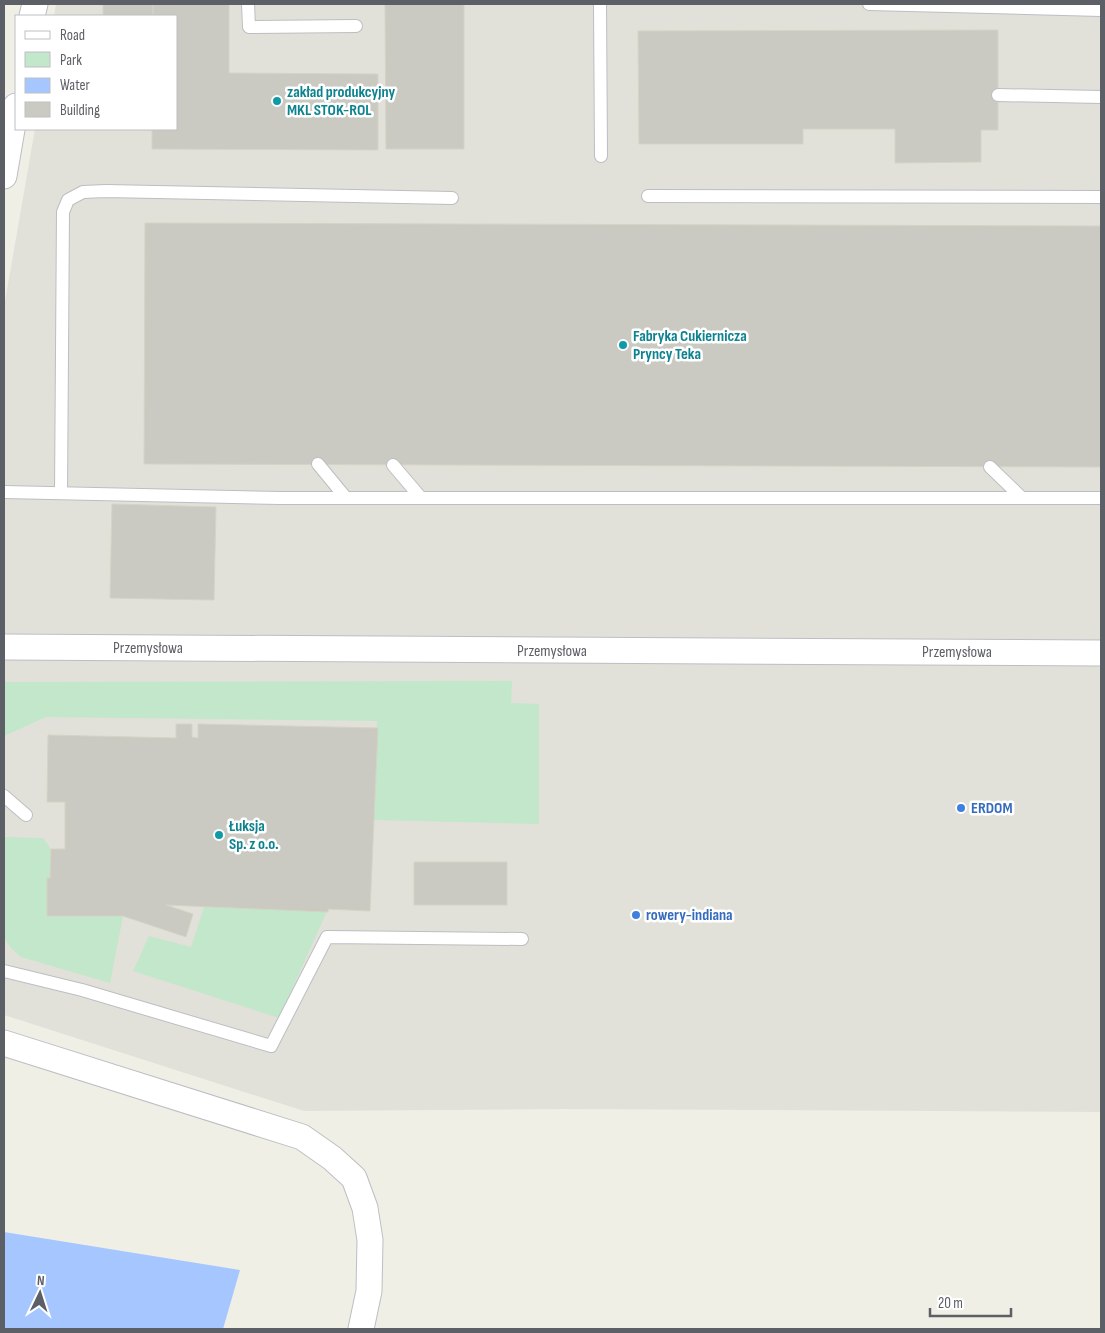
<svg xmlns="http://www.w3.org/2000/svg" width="1105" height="1333" font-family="'Sofia Sans Condensed',sans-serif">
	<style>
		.industrial { fill: #e1e1da }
		.green { fill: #c2e7ca }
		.water { fill: #a6c6ff }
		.building { fill: #cbcac2; stroke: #d5d3c4 }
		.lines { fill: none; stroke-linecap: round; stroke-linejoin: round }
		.lane-casing { stroke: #bdbec4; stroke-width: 14 }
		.street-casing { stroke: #bdbec4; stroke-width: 27 }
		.lane { stroke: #fff; stroke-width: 12 }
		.street { stroke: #fff; stroke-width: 25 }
		.culture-dot { fill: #0f9aa8; stroke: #fff; stroke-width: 2 }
		.shop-dot { fill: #3f7fe0; stroke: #fff; stroke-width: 2 }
		.labels { text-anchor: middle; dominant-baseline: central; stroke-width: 5; stroke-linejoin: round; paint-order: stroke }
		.culture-label { font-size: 16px; font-weight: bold; fill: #0d838f; stroke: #fff; text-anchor: start }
		.street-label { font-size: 16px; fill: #5d5f66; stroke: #fff }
		.shop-label { font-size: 16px; font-weight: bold; fill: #366cbe; stroke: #fff; text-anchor: start }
	</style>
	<rect width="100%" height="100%" fill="#f0efe5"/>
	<polygon class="industrial" points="56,4 1101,4 1101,1112 563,1109 304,1111 4,1015 4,307 35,129 176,129 176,16 54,16"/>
	<g class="green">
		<polygon points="512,681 511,703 539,704 539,824 374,820 377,721 46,717 4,736 4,682"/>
		<polygon points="4,837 43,838 51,849 50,878 47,878 47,916 123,916 110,983 21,957 10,947 4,937"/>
		<polygon points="204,907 328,909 279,1018 133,971 149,936 191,947"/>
	</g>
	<polygon class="water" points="4,1232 240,1270 223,1329 4,1329"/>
	<g class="building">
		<rect x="103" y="4" width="50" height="12"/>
		<polygon points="153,4 229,4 229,73 378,74 378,150 152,149 152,129 176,129 176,16 153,16"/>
		<polygon points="385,4 464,4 464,149 386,149"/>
		<polygon points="998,30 998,130 981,130 981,162 895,163 895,129 803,129 803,144 639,144 638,31"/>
		<polygon points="145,223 1101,226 1101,467 144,464"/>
		<polygon points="112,504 216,507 214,600 110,598"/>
		<polygon points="176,724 192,724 192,737 198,738 198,724 378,728 370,911 328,909 328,912 166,905 193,914 186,937 123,916 47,916 47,878 50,878 51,849 65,849 65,802 47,802 48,735 176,738"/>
		<rect x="414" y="862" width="93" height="43"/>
	</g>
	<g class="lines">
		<defs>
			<g id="lane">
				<polyline points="248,4 249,27 356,26"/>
				<polyline points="600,4 601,156"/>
				<polyline points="869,4 1101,10"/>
				<polyline points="998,95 1101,97"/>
				<polyline points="648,196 1101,197"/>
				<polyline points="318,464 346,498"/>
				<polyline points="393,465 421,498"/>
				<polyline points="990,467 1022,498"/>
				<polyline points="4,492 280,498 1101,498"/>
				<polyline points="61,493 63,212 68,200 83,192 106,191 452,198"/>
				<polyline points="4,796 26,815"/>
				<polyline points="4,971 82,990 271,1046 327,937 522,939"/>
			</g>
			<g id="street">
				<polyline points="32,16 35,4"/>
				<polyline points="4,176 16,106"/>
				<polyline points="4,647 1101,653"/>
				<polyline points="4,1043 302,1137 332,1158 354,1178 365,1208 370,1240 369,1291 361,1329"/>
			</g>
		</defs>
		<use href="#lane" class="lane-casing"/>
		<use href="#street" class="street-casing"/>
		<use href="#lane" class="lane"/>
		<use href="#street" class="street"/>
	</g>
	<g class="culture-dot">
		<circle cx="277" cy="101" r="5"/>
		<circle cx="623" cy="345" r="5"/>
		<circle cx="219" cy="835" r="5"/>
	</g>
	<g class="shop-dot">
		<circle cx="961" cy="808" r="5"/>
		<circle cx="636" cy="915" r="5"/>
	</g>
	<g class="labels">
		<g class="culture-label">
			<text x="287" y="92">zakład produkcyjny<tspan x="287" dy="18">MKL STOK-ROL</tspan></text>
			<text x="633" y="336">Fabryka Cukiernicza<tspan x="633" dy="18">Pryncy Teka</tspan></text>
			<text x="229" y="826">Łuksja<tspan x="229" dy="18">Sp. z o.o.</tspan></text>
		</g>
		<g class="street-label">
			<text x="148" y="648">Przemysłowa</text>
			<text x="552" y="651">Przemysłowa</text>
			<text x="957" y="652">Przemysłowa</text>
		</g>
		<g class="shop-label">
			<text x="971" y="808">ERDOM</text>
			<text x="646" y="915">rowery-indiana</text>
		</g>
	</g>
	<rect width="1105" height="1333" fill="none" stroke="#5d5f66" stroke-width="10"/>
	<rect x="15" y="15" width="162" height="115" fill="#ffffff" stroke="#bebfc2"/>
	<rect x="25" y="31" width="25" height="8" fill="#ffffff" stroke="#bebfc2"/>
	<text x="60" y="40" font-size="15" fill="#5d5f66">Road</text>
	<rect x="25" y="52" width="25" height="15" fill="#c2e7ca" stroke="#bebfc2"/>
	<text x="60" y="65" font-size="15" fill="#5d5f66">Park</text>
	<rect x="25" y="78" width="25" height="15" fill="#a6c6ff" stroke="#bebfc2"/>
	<text x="60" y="90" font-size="15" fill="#5d5f66">Water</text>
	<rect x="25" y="102" width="25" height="15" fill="#cbcac2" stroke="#bebfc2"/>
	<text x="60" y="115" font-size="15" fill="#5d5f66">Building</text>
	<g transform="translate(40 1293) rotate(4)" stroke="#ffffff" stroke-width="4" paint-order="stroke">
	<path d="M0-4L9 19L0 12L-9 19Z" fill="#5d5f66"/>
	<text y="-8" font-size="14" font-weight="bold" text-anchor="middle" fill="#5d5f66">N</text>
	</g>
	<path d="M930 1308v8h81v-8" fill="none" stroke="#5d5f66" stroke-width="2.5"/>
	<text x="938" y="1308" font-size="15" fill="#5d5f66" stroke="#ffffff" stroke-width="4" paint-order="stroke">20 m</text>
</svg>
